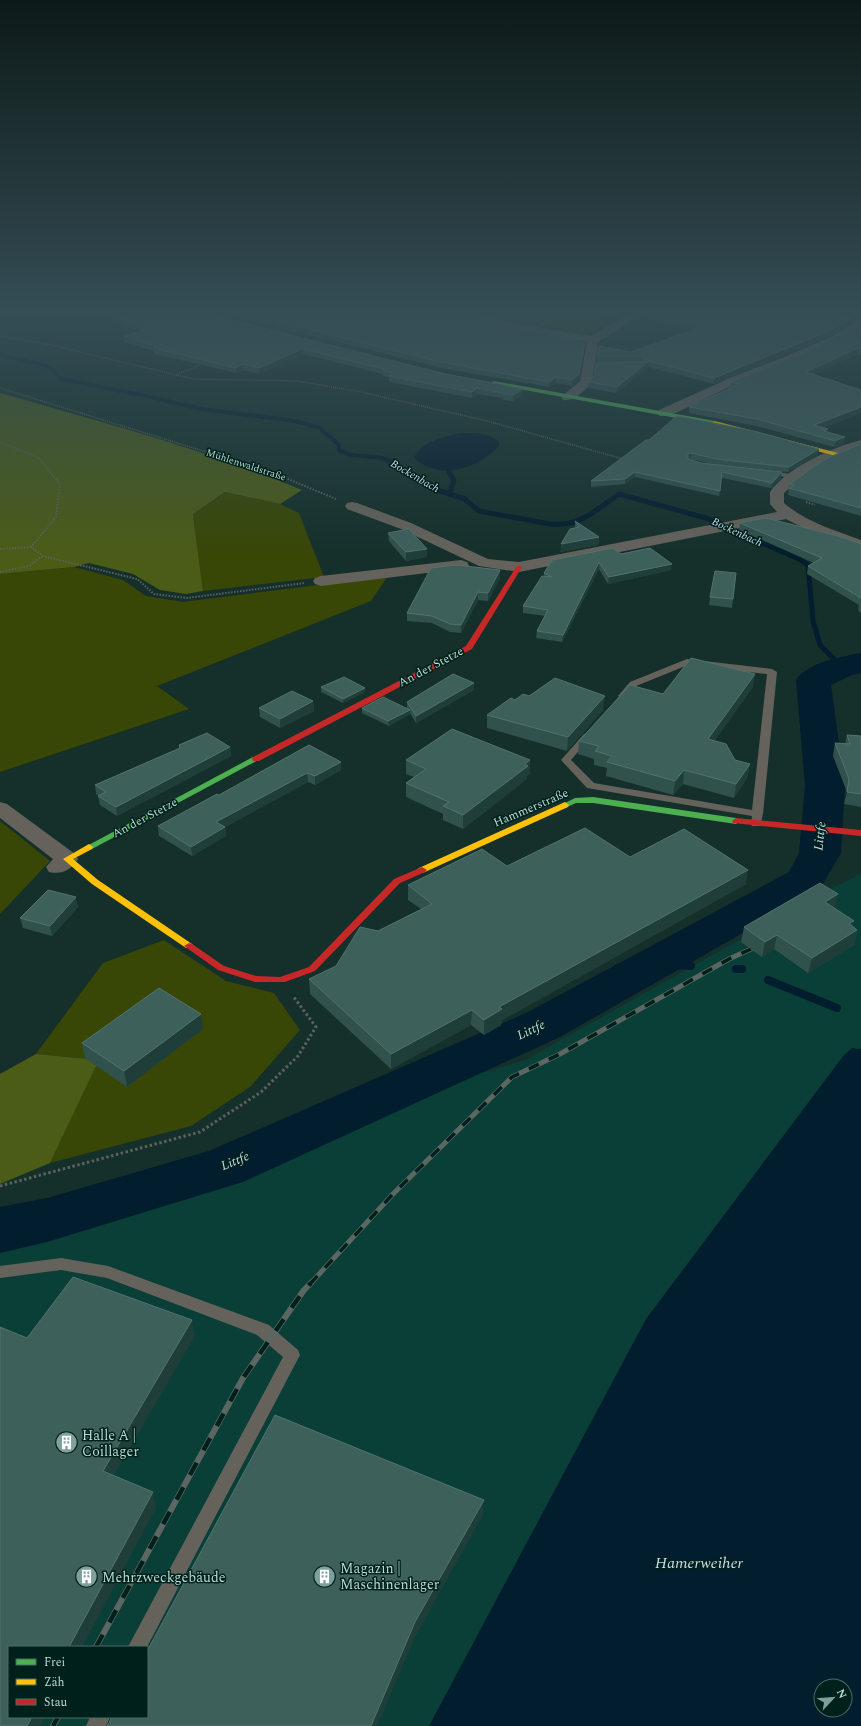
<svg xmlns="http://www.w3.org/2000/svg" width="861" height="1726" font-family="Spectral,serif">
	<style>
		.built { fill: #093f37; fill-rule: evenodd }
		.green { fill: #384706 }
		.forest { fill: #4b5c17 }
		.water { fill: #021d2e; fill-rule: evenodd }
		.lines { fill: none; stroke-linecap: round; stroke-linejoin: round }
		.stream-far2 { stroke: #021d2e; stroke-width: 4 }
		.stream-far1 { stroke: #021d2e; stroke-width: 5 }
		.stream { stroke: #021d2e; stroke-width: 8 }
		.river { fill: #021d2e; fill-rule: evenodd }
		.path-far2 { stroke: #5c615d; stroke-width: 1.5; stroke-dasharray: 1 1; stroke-linecap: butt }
		.path-far1 { stroke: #5c615d; stroke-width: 2; stroke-dasharray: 1.5 1.5; stroke-linecap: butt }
		.path { stroke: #5c615d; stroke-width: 3; stroke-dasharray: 2.5 2.5; stroke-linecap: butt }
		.lane { fill: #65625c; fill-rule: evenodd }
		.street { fill: #65625c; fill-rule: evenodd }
		.fast { fill: #4caf50; fill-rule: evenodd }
		.slow { fill: #ffc107; fill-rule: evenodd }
		.jam { fill: #c62828; fill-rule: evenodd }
		.rail-far1-casing { stroke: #5c6662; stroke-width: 5 }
		.rail-casing { stroke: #5c6662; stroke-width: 6 }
		.rail-far1 { stroke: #00201b; stroke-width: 3.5; stroke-dasharray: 11; stroke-linecap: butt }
		.rail { stroke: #00201b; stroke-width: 4.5; stroke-dasharray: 14; stroke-linecap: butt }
		.wall { fill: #30514c; fill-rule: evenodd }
		.shaded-wall { fill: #1f3d39 }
		.building { fill: #3e605b; stroke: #51736e }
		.labels { text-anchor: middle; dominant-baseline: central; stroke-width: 3; stroke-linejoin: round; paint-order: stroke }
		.far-street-label { font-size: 10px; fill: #b6ddd5; stroke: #00201b }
		.far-water-label { font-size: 11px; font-style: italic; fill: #c7dcec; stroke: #00201b }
		.street-label { font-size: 12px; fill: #b6ddd5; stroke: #00201b }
		.water-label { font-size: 13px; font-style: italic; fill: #c7dcec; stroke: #00201b }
		.near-poi-label { font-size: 14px; fill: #b6ddd5; stroke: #00201b; text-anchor: start }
		.near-water-label { font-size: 16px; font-style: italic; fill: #c7dcec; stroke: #00201b }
	</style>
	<rect width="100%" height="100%" fill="#152f2b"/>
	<path class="built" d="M861,874V1726H0V1217L525,1060L834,887ZM9,1647H147V1717H9ZM821,1686H845V1710H821Z"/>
	<g class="green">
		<path d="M474,314H572L607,322C588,335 583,332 561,332L564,329L542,326L538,328Z"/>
		<polygon points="225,492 280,504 299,513 324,577 203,591 193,514"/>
		<polygon points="74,567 123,580 146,596 183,602 388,576 371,601 157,686 189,709 0,772 0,574"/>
		<polygon points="0,821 50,861 0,914"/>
		<polygon points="164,940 226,981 274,993 300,1030 250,1087 191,1126 50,1163 99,1060 36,1054 103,963"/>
	</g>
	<g class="forest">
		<path d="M0,393C101,422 205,449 302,490L280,504L225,492L193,514L203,591L186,594L160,590L133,574L89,563L74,567L0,574Z"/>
		<polygon points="36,1054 99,1060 50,1163 0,1184 0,1074"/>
	</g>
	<g class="water">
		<path d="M461,433C475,433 488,432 499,442V446C478,469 439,481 414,458C422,441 444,437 461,433Z"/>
		<path d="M852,1048L861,1049V1726H429L646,1319L844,1055ZM821,1686H845V1710H821Z"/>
	</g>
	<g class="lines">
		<g class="stream-far2">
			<path d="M0,355L43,365L52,369L61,379L151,397L201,409L296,421L320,428L339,445V450C352,459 371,454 385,459C393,462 400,468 407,473"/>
			<polyline points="448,470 449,473"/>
		</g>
		<g class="stream-far1">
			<path d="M405,472L431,488L465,499L479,511L550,524C580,527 596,510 619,494L706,518L799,559L808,565L813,621L820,645L842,667"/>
			<polyline points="449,472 454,480 450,494"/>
		</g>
		<g class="stream">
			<polyline points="654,964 691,966"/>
			<polyline points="736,969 742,969"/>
			<polyline points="768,980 837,1008"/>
		</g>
		<path class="river" d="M861,653V673L852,675L831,685L845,786L841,853L820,889L560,1037L243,1182L47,1242L0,1253V1207L47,1198L209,1151L526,1013L789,872L799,853L805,786L796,680C808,662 841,657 861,653Z"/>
		<g class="path-far2">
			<polyline points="0,336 51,345 176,375 203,364"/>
			<polyline points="176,375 194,379 297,381 361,392 487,421 623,459"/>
			<polyline points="0,388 274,473"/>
			<polyline points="0,442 39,458 51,473"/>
		</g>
		<g class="path-far1">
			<polyline points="50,472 60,484 56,517 31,547 43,556 137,579 154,594 187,598 305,583"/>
			<polyline points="271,472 336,499"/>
			<polyline points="806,502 815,505"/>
			<polyline points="0,549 31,547"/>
			<polyline points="0,572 29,566 43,556"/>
		</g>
		<polyline class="path" points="0,1186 200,1132 261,1092 298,1056 316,1027 293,996"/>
		<g class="lane">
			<polygon points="768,470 794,475 798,477 794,479 766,473 766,471"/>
			<polygon points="687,659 772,669 777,672 763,814 760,826 752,826 751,824 752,816 587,788 561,760 584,734 590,734 592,736 590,738 571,760 594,783 752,810 767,674 688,665 636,686 626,698 623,699 618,696 630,682"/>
			<polygon points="61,1258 108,1266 269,1325 298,1350 300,1355 147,1647 128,1647 283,1357 257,1335 107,1278 61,1270 0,1278 0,1266"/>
			<polygon points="90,1717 110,1717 106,1726 86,1726"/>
		</g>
		<g class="street">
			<path d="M456,314H476L517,324L591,336L628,314H641L598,342L592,382C586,390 573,402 563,400L561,397L580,381L587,342L517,330L457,316Z"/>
			<path d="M861,319V327C822,352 784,365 741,382C717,392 693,405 669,416H659L658,413L659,410L732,377L784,357L829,338Z"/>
			<path d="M861,440V449C833,459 806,472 784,493V503C806,522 834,530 861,540V550L811,532L786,519L519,572L479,566L401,529L347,509L345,506L347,503L352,502L357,503L411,523L488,559L519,562L777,512L770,504V492C786,468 833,447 861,440Z"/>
			<polygon points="461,560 467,562 469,565 467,568 321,586 315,584 313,581 315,578 321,576"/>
			<path d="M0,802L7,804L75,854L78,859C71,870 62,875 49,872L46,867L53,859L0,818Z"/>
		</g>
		<g class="fast">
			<polygon points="494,381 715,421 718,423 715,425 492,384 492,382"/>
			<polygon points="253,757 256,757 260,759 92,849 86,849 85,847"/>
			<polygon points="593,797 736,818 740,821 736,824 593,803 576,803 565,808 561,805 575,798"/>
		</g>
		<g class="slow">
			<polygon points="715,421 838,453 839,454 836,456 713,424 712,423"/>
			<polygon points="565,802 569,805 568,807 425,872 422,873 417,870 419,868"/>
			<polygon points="89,844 93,847 92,849 73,859 98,880 192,944 194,946 192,948 186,948 92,884 63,859"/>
		</g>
		<g class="jam">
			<polygon points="823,314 831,314 860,321 861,323"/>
			<polygon points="519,565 522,567 472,649 259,761 253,761 252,759 253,757 466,646 516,567"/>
			<polygon points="736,818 861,830 861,836 733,823 732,821"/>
			<polygon points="422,867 427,870 425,872 400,883 315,971 285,982 255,982 218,970 184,946 189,943 192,944 224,966 256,976 280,977 309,967 394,879"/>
		</g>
		<defs>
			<polyline id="rail-far1" points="310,1284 393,1194 512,1077 560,1054 729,959 751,949"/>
			<g id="rail">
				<polyline points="96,1647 243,1378 304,1290 311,1283"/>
				<polyline points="53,1726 58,1717"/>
			</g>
		</defs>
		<use href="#rail-far1" class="rail-far1-casing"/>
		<use href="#rail" class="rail-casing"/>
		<use href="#rail-far1" class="rail-far1"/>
		<use href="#rail" class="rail"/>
	</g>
	<g class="wall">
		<polygon points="130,314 208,314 523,395 513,401 503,400 502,398 477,394 472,398 389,382 389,377 382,376 382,374 303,354 259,374 243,370 236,373 154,354 154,351 124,342 124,336 142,331 120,325 119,319 133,315"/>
		<polygon points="226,314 468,314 491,323 585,343 584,349 579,380 572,386 556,383 549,387 441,368"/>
		<polygon points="640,314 832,314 851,318 850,324 828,337 714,384 648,367 616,393 588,388 589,382 641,362 596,362 597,356 631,352 693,330 640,316"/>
		<polygon points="847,314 861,314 861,318"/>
		<polygon points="861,324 861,355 857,354 813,374 861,413 823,428 828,432 844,444 834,447 756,426 689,413 689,407 731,388 731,382 804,353 848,331"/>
		<path d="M649,440L819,449L818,455L788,472L732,466L781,478L771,488L722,478L719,496L635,477L625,484L591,487V481ZM689,459H690L713,464L701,463Z"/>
		<polygon points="861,444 861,516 788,495 789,485"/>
		<polygon points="575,521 599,537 598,545 560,552 575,528"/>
		<polygon points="740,523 861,544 861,613 858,610 859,605 807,574 808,566 814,563 739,530"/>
		<polygon points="388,533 427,557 406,561 389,541"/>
		<polygon points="621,554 671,570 608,584 599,569 562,642 536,638 537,631 545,616 523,613 523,606 544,576 544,573"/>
		<polygon points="736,573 732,608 709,605 710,597"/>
		<polygon points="500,578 488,601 478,600 461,633 450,632 432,623 407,621 407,613"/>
		<polygon points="321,687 365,688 365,692 343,703 321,692"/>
		<polygon points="753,687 714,741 735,760 750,764 747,778 734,798 683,784 673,795 606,776 607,768 594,765 594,759 578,754 579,741 663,694"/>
		<polygon points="474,690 416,723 410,713 410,714 389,726 362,713 362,708 407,708 407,702"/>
		<polygon points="529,696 603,710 567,751 487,728 487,715 515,700"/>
		<polygon points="313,701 314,711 280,728 260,717 259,708"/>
		<polygon points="847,735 861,736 861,807 844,804 847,792 833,756 835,743 845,744"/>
		<polygon points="179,745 230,747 231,756 117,816 100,805 98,796 99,796 96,794 95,785 180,748"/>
		<polygon points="309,745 341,770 315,785 308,782 225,827 226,836 192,856 159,836 158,826 219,795"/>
		<polygon points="406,760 530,774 527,776 527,779 463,829 443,820 443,814 406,797 406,783 414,777 406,774"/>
		<polygon points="630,857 746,884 502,1020 501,1025 484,1035 471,1025 391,1069 310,994 309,979 336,966 378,931 421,909 408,900 408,885 507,866"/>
		<polygon points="78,907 52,936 23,928 20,918"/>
		<polygon points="835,909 857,930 854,945 808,973 774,949 762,957 741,942 744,927"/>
		<polygon points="203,1029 127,1087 85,1058 82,1043"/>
	</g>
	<g class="shaded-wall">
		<polygon points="851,318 850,324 828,337 714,384 714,378"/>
		<polygon points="585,343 584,349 579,380 572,386 572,380"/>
		<polygon points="858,348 857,354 805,378 806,372"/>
		<polygon points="302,349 303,354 259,374 259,368"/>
		<polygon points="649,361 648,367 616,393 617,387"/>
		<polygon points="243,364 243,370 236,373 236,368"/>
		<polygon points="556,377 556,383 549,387 549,382"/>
		<polygon points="477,388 477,394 472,398 472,392"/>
		<polygon points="523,389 523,395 513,401 513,395"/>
		<polygon points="861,407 861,413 813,432 814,425"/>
		<polygon points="845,437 844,444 834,447 835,441"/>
		<polygon points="819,449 818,455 788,472 789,467"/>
		<polygon points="691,453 690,459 687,460 688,454"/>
		<polygon points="635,472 635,477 625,484 625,479"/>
		<polygon points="782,472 781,478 771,488 772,483"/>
		<polygon points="599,537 598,545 560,552 561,544"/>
		<polygon points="427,549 427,557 406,561 406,552"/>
		<polygon points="599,562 599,569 562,642 563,635"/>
		<polygon points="672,564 671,570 608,584 609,577"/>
		<polygon points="500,570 500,578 488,601 488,593"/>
		<polygon points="478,592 478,600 461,633 461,625"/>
		<polygon points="755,674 753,687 706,753 708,739"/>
		<polygon points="474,683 474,690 416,723 416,716"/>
		<polygon points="365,688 365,692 343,703 343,699"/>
		<polygon points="605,696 603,710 567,751 568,737"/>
		<polygon points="313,701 314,711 280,728 280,719"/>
		<polygon points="410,710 410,714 389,726 388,721"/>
		<polygon points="230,747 231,756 117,816 116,807"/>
		<polygon points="530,760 530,774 527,776 527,779 463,829 463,815"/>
		<polygon points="341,762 341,770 315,785 315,776"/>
		<polygon points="750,764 747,778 734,798 736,784"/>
		<polygon points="684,770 683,784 673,795 675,781"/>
		<polygon points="307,773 308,782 225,827 226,836 192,856 191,847 216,822"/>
		<polygon points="748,870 746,884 502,1020 501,1025 484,1035 484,1020 499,1007"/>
		<polygon points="838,894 835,909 825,902"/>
		<polygon points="76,897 78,907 52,936 50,926"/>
		<polygon points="854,921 851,934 857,930 854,945 808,973 812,958 849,923"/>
		<polygon points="777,935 774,949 762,957 765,942"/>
		<polygon points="472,1010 471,1025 391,1069 391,1054"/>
		<polygon points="201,1014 203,1029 127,1087 124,1071"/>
		<polygon points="192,1320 195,1336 107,1487 103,1471"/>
		<polygon points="153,1492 156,1508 82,1647 69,1647"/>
		<polygon points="484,1500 483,1515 415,1637 377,1726 371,1726 415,1622"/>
		<polygon points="32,1717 45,1717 40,1726 27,1726"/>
	</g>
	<g class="building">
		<polygon points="136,314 208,314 441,373 523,389 513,395 503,394 502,393 477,388 472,392 389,376 394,373 382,370 384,369 302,349 259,368 243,364 236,368 153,348 157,347 124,336 151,328 119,319"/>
		<polygon points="247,314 468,314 491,320 487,322 585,343 579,374 572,380 556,377 549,382 441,362"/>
		<polygon points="654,314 832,314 851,318 829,331 714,378 649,361 617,387 589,382 594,376 596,363 644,362 645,358 641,356 597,356 599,346 631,352 702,327"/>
		<polygon points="861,324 861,349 858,348 806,372 861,390 861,407 814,425 828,429 824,431 845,437 835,441 757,419 689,407 739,384 731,382 804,353 848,331"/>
		<polygon points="677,416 754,431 819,449 789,467 716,459 691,453 688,454 688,459 701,463 782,472 772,483 722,472 720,491 635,472 625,479 591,481 646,440 649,440"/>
		<polygon points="861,444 861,508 789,488 794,485 789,485 813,467 832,456"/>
		<polygon points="766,518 838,536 861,544 861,598 808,566 822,558 740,523"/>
		<polygon points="575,521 599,537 561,544 570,529 579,527"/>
		<polygon points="409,529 427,549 406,552 388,533"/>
		<polygon points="613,548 621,554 650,548 672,564 609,577 599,562 563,635 537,631 548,610 523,606 542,576 552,577 544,573 552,560"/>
		<polygon points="456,565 500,570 488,593 478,592 461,625 450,624 432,616 407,613 431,568"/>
		<polygon points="715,571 736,573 733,599 710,597"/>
		<polygon points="691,658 755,674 708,739 726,744 735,760 750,764 736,784 684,770 675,781 607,762 612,756 595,751 599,746 579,741 630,685 663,694"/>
		<polygon points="453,674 474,683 416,716 407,702"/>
		<polygon points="344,677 365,688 343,699 321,687"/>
		<polygon points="555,678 605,696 568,737 487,715 511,698 515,700 523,694 529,696"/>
		<polygon points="292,691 313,701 280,719 259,708"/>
		<polygon points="383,697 410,710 388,721 362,708"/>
		<polygon points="452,729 530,760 525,764 528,766 463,815 443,806 449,802 406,783 426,769 406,760"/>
		<polygon points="207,733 230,747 116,807 98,796 106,792 95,785 180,748 179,745"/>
		<polygon points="847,735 861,736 861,794 847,792 849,779 835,743 850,744"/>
		<polygon points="309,745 341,762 315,776 307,773 216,822 225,827 191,847 158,826 217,794 219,795"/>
		<polygon points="585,828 630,857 684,829 748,870 499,1007 502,1009 484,1020 472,1010 391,1054 309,979 336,966 360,927 378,931 432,904 408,885 482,849 507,866"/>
		<polygon points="820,883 838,894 825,902 854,921 849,923 857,930 812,958 777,935 765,942 744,927"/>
		<polygon points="48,890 76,897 50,926 20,918"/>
		<polygon points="159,988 201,1014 124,1071 82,1043"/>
		<polygon points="73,1277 192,1320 103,1471 153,1492 69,1647 9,1647 9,1717 32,1717 27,1726 0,1726 0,1327 27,1338"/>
		<polygon points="275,1415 484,1500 415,1622 371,1726 107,1726 112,1717 147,1717 147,1651"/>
	</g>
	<linearGradient id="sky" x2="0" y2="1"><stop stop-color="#0c1a18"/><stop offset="0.56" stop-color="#354d55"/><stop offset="1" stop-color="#354d55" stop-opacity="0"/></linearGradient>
	<rect width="861" height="556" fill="url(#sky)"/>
	<defs>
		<symbol id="building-disc" viewBox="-11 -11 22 22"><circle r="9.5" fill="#7ea09a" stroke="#00201b"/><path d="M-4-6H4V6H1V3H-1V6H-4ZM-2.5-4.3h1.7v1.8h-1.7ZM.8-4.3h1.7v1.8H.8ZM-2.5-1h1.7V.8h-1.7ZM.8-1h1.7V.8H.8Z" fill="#fff"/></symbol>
	</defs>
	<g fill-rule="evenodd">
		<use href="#building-disc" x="54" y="1430" width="25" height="25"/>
		<use href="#building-disc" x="312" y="1564" width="25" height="25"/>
		<use href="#building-disc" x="74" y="1564" width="25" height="25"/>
	</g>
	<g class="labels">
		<g class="far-street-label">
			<text transform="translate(246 465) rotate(18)">Mühlenwaldstraße</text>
		</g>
		<g class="far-water-label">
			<text transform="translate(415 476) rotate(30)">Bockenbach</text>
			<text transform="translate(737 532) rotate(25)">Bockenbach</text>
		</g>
		<g class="street-label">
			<text transform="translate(431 667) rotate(-28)">An der Stetze</text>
			<text transform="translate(531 808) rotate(-23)">Hammerstraße</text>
			<text transform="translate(145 818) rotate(-28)">An der Stetze</text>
		</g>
		<g class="water-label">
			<text transform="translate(820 836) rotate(-83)">Littfe</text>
			<text transform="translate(531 1030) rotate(-25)">Littfe</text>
			<text transform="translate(235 1161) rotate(-22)">Littfe</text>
		</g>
		<g class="near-poi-label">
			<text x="82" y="1435">Halle A |<tspan x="82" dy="16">Coillager</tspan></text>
			<text x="340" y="1568">Magazin |<tspan x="340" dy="16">Maschinenlager</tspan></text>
			<text x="102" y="1577">Mehrzweckgebäude</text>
		</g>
		<g class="near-water-label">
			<text x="699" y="1563">Hamerweiher</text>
		</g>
	</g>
	<rect x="8" y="1646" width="140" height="72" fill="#00201b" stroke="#496c65"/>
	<rect x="16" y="1659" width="20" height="6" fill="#4caf50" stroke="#496c65"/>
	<text x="44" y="1666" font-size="12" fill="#b6ddd5">Frei</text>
	<rect x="16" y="1679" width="20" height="6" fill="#ffc107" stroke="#496c65"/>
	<text x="44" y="1686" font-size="12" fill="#b6ddd5">Zäh</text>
	<rect x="16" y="1699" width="20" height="6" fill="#c62828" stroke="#496c65"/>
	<text x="44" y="1706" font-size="12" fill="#b6ddd5">Stau</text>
	<g transform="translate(833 1698) rotate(64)"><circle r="19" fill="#00201b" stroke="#496c65"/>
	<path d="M0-3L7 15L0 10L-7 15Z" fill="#7ea09a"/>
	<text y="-6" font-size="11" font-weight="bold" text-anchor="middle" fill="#b6ddd5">N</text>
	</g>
</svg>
